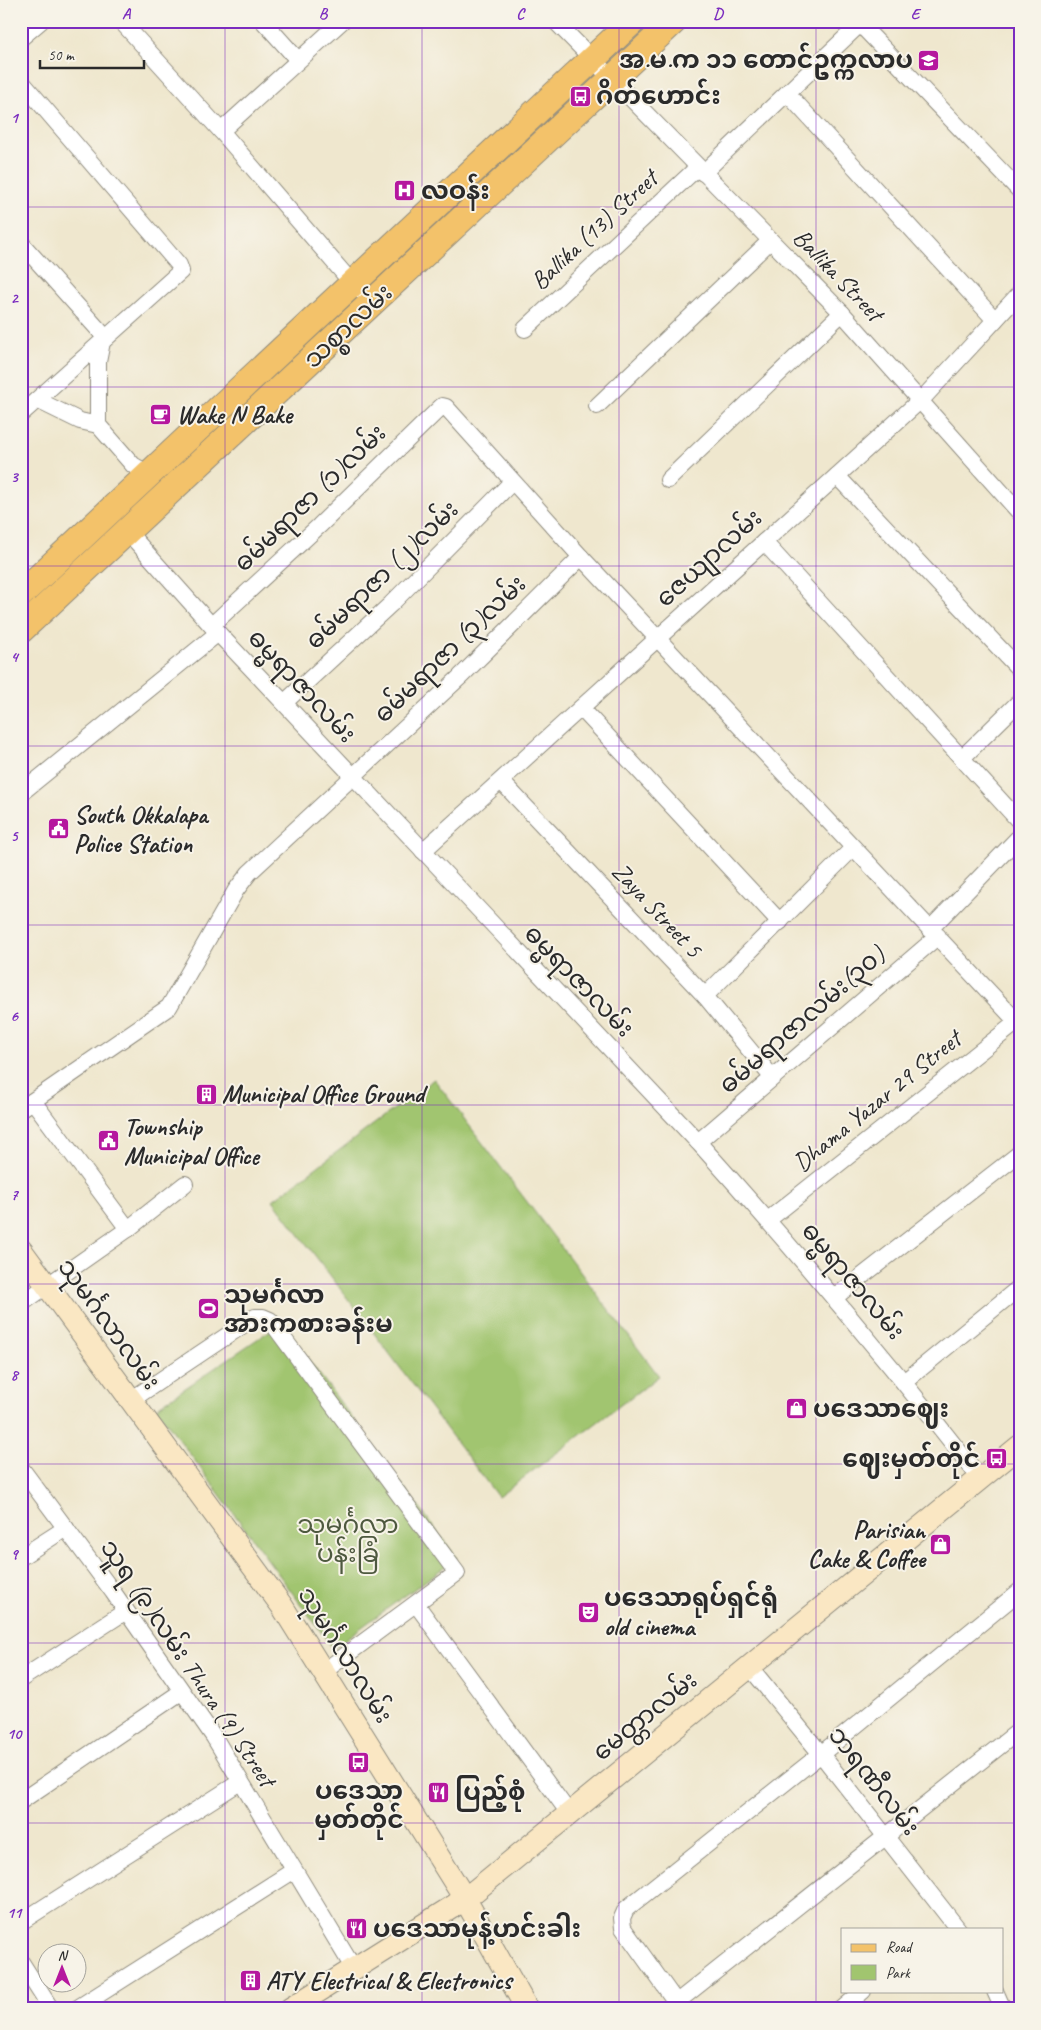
<svg xmlns="http://www.w3.org/2000/svg" width="1041" height="2030" font-family="Caveat,'Noto Sans Myanmar',sans-serif">
	<style>
		.green { fill: #a1c56f; stroke: #66784d }
		.lines { fill: none; stroke-linecap: round; stroke-linejoin: round }
		.minor-casing { stroke: #8d897c; stroke-width: 18 }
		.secondary-casing { stroke: #8d897c; stroke-width: 24 }
		.primary-casing { stroke: #8d897c; stroke-width: 28 }
		.minor { stroke: #fff; stroke-width: 16 }
		.secondary { stroke: #fae7c3; stroke-width: 22 }
		.primary { stroke: #f3c26a; stroke-width: 26 }
		.grid { fill: none; stroke: #7b2cbf; stroke-width: 1; stroke-opacity: 0.55 }
		.labels { text-anchor: middle; dominant-baseline: central; stroke-width: 4; stroke-linejoin: round; paint-order: stroke }
		.poi-label { font-size: 25px; font-weight: bold; fill: #2b2b2b; stroke: #f7f3e8; text-anchor: start }
		.street-label { font-size: 25px; fill: #2b2b2b; stroke: #f7f3e8 }
		.park-label { font-size: 25px; fill: #4e593f; stroke: #f7f3e8 }
		.neatline { fill: none; stroke: #7b2cbf; stroke-width: 2 }
		.grid-label { font-size: 16px; text-anchor: middle; font-weight: bold; fill: #7b2cbf }
	</style>
	<rect width="100%" height="100%" fill="#f7f3e8"/>
	<filter id="ink" filterUnits="userSpaceOnUse"><feTurbulence type="fractalNoise" baseFrequency=".02" numOctaves="2"/><feDisplacementMap in="SourceGraphic" scale="10" xChannelSelector="R" yChannelSelector="G"/><feConvolveMatrix kernelMatrix="1 2 1 2 8 2 1 2 1" color-interpolation-filters="sRGB"/></filter>
	<filter id="wash" filterUnits="userSpaceOnUse"><feTurbulence type="fractalNoise" baseFrequency=".0096" numOctaves="4" result="noise"/><feDisplacementMap in="SourceGraphic" scale="20" xChannelSelector="R" yChannelSelector="G"/><feGaussianBlur stdDeviation="1.12" result="paint"/><feColorMatrix in="noise" values="0 0 0 0 0 0 0 0 0 0 0 0 0 0 0 0 0 1.4 0 .05"/><feComposite in="paint" operator="in"/></filter>
	<g filter="url(#wash)">
		<rect width="100%" height="100%" fill="#efe7ce"/>
		<g class="green">
			<polygon points="434,1079 659,1376 498,1497 273,1200"/>
			<polygon points="281,1323 457,1558 333,1648 156,1408"/>
		</g>
	</g>
	<g filter="url(#ink)">
		<g class="lines">
			<defs>
				<g id="minor">
					<polyline points="121,21 221,131 358,290"/>
					<polyline points="263,21 298,60"/>
					<polyline points="555,21 842,313 1020,513"/>
					<polyline points="21,38 41,21"/>
					<polyline points="21,81 179,265 181,271 21,414"/>
					<polyline points="221,131 342,21"/>
					<polyline points="703,173 787,93"/>
					<polyline points="21,243 106,338"/>
					<polyline points="995,320 787,93 860,24 1020,191"/>
					<polyline points="525,329 698,167"/>
					<polyline points="102,342 98,362 98,425 133,465 150,475"/>
					<polyline points="37,400 80,421 98,425"/>
					<polyline points="597,406 770,241"/>
					<polyline points="837,476 1020,670"/>
					<polyline points="668,480 842,313"/>
					<path d="M127,531L218,633L698,1142C796,1251 890,1363 980,1478"/>
					<polyline points="764,542 1020,822"/>
					<polyline points="212,625 319,526 442,406 446,407 581,557 1020,1025"/>
					<polyline points="285,702 391,604 512,482"/>
					<polyline points="581,708 780,922"/>
					<polyline points="962,758 1020,701"/>
					<polyline points="501,781 705,996 772,1077"/>
					<polyline points="21,793 218,633"/>
					<polyline points="423,851 925,396 1020,293"/>
					<polyline points="931,928 1020,836"/>
					<polyline points="705,996 853,848"/>
					<polyline points="33,1101 128,1229"/>
					<polyline points="21,1109 169,1007 236,890 249,873 460,677 581,557"/>
					<polyline points="698,1142 938,936"/>
					<polyline points="768,1220 1017,1022"/>
					<polyline points="834,1298 1020,1153"/>
					<polyline points="21,1304 128,1229 185,1184"/>
					<polyline points="904,1382 1020,1287"/>
					<polyline points="131,1400 255,1317 263,1317 270,1320 457,1573 323,1672"/>
					<polyline points="21,1468 113,1592 214,1737 354,1969"/>
					<polyline points="21,1557 66,1528"/>
					<polyline points="416,1604 569,1813"/>
					<polyline points="749,1666 821,1754 958,1929"/>
					<polyline points="21,1679 126,1611"/>
					<polyline points="21,1801 181,1692"/>
					<polyline points="21,1922 240,1782"/>
					<polyline points="21,1962 51,2009"/>
					<polyline points="995,1991 1003,2009"/>
					<polyline points="677,2002 1020,1730"/>
					<polyline points="76,2009 293,1871"/>
					<polyline points="681,2009 623,1928 622,1918 626,1909 821,1754 1020,1591"/>
					<polyline points="842,2009 863,1991"/>
				</g>
				<g id="secondary">
					<polyline points="21,1250 282,1606 465,1899 527,2009"/>
					<polyline points="290,2009 465,1899 1020,1446"/>
				</g>
				<g id="primary">
					<polyline points="21,594 633,21"/>
					<polyline points="21,630 674,21"/>
				</g>
			</defs>
			<use href="#minor" class="minor-casing"/>
			<use href="#secondary" class="secondary-casing"/>
			<use href="#primary" class="primary-casing"/>
			<use href="#minor" class="minor"/>
			<use href="#secondary" class="secondary"/>
			<use href="#primary" class="primary"/>
		</g>
	</g>
	<path class="grid" d="M225,21V2009M422,21V2009M619,21V2009M816,21V2009M21,207H1020M21,387H1020M21,566H1020M21,746H1020M21,925H1020M21,1105H1020M21,1284H1020M21,1464H1020M21,1643H1020M21,1823H1020"/>
	<defs>
		<symbol id="school-square" viewBox="-11 -11 22 22"><rect x="-9" y="-9" width="18" height="18" rx="4" fill="#b5179e" stroke="#f7f3e8"/><path d="M0-5L7-2L0 1L-7-2ZM-4 1L0 2.5L4 1V4Q0 6-4 4Z" fill="#fff"/></symbol>
		<symbol id="bus-square" viewBox="-11 -11 22 22"><rect x="-9" y="-9" width="18" height="18" rx="4" fill="#b5179e" stroke="#f7f3e8"/><path d="M-5-6H5V4H4V6H2V4H-2V6H-4V4H-5ZM-3.5-4V0h7V-4ZM-3.5 1.2v1.5H-2V1.2ZM2 1.2v1.5H3.5V1.2Z" fill="#fff"/></symbol>
		<symbol id="hospital-square" viewBox="-11 -11 22 22"><rect x="-9" y="-9" width="18" height="18" rx="4" fill="#b5179e" stroke="#f7f3e8"/><path d="M-5-5h3v3.5h4V-5h3V5h-3V1.5h-4V5h-3Z" fill="#fff"/></symbol>
		<symbol id="cafe-square" viewBox="-11 -11 22 22"><rect x="-9" y="-9" width="18" height="18" rx="4" fill="#b5179e" stroke="#f7f3e8"/><path d="M-5.5-4.5H6V0H3Q3 3.5 0 3.5H-2.5Q-5.5 3.5-5.5 0ZM3-3.2v2h1.7v-2ZM-6 4.5H4V6H-6Z" fill="#fff"/></symbol>
		<symbol id="civic-square" viewBox="-11 -11 22 22"><rect x="-9" y="-9" width="18" height="18" rx="4" fill="#b5179e" stroke="#f7f3e8"/><path d="M-.6-6.5H3V-4.5H.6V-3L4-1V1h2V6H-6V1h2V-1L-.6-3ZM-1.2 2.5V6h2.4V2.5Z" fill="#fff"/></symbol>
		<symbol id="building-square" viewBox="-11 -11 22 22"><rect x="-9" y="-9" width="18" height="18" rx="4" fill="#b5179e" stroke="#f7f3e8"/><path d="M-4-6H4V6H1V3H-1V6H-4ZM-2.5-4.3h1.7v1.8h-1.7ZM.8-4.3h1.7v1.8H.8ZM-2.5-1h1.7V.8h-1.7ZM.8-1h1.7V.8H.8Z" fill="#fff"/></symbol>
		<symbol id="stadium-square" viewBox="-11 -11 22 22"><rect x="-9" y="-9" width="18" height="18" rx="4" fill="#b5179e" stroke="#f7f3e8"/><path d="M0-5a6.5 5 0 1 0 0 10a6.5 5 0 1 0 0-10ZM-3.5-1.8h7v3.6h-7Z" fill="#fff"/></symbol>
		<symbol id="shop-square" viewBox="-11 -11 22 22"><rect x="-9" y="-9" width="18" height="18" rx="4" fill="#b5179e" stroke="#f7f3e8"/><path d="M-5-2.5h2.3a2.7 3.5 0 0 1 5.4 0H5L5.5 6h-11ZM-1.5-2.5h3a1.5 2.3 0 0 0-3 0Z" fill="#fff"/></symbol>
		<symbol id="theatre-square" viewBox="-11 -11 22 22"><rect x="-9" y="-9" width="18" height="18" rx="4" fill="#b5179e" stroke="#f7f3e8"/><path d="M-5-5.5Q0-4 5-5.5V0Q5 5 0 6Q-5 5-5 0ZM-3.3-2.5H-1v1.5H-3.3ZM1-2.5H3.3v1.5H1ZM-2.8 1Q0 5.5 2.8 1Z" fill="#fff"/></symbol>
		<symbol id="restaurant-square" viewBox="-11 -11 22 22"><rect x="-9" y="-9" width="18" height="18" rx="4" fill="#b5179e" stroke="#f7f3e8"/><path d="M-5-6h1v4h1v-4h1v4h1v-4h1v5L-1.5 .5V6h-2V.5L-5-1ZM5-6V6H3V1.5H1.5Q1.5-4 5-6Z" fill="#fff"/></symbol>
	</defs>
	<g fill-rule="evenodd">
		<use href="#school-square" x="916" y="48" width="25" height="25"/>
		<use href="#bus-square" x="568" y="84" width="25" height="25"/>
		<use href="#hospital-square" x="392" y="178" width="25" height="25"/>
		<use href="#cafe-square" x="148" y="402" width="25" height="25"/>
		<use href="#civic-square" x="46" y="816" width="25" height="25"/>
		<use href="#building-square" x="194" y="1082" width="25" height="25"/>
		<use href="#civic-square" x="96" y="1128" width="25" height="25"/>
		<use href="#stadium-square" x="196" y="1296" width="25" height="25"/>
		<use href="#shop-square" x="784" y="1396" width="25" height="25"/>
		<use href="#bus-square" x="984" y="1446" width="25" height="25"/>
		<use href="#shop-square" x="928" y="1532" width="25" height="25"/>
		<use href="#theatre-square" x="576" y="1600" width="25" height="25"/>
		<use href="#bus-square" x="346" y="1750" width="25" height="25"/>
		<use href="#restaurant-square" x="426" y="1780" width="25" height="25"/>
		<use href="#restaurant-square" x="344" y="1916" width="25" height="25"/>
		<use href="#building-square" x="238" y="1968" width="25" height="25"/>
	</g>
	<g class="labels">
		<g class="poi-label">
			<text x="913" y="60" text-anchor="end">အ.မ.က ၁၁ တောင်ဥက္ကလာပ</text>
			<text x="596" y="96">ဂိတ်ဟောင်း</text>
			<text x="421" y="191">လဝန်း</text>
			<text x="177" y="415">Wake N Bake</text>
			<text x="74" y="815">South Okkalapa<tspan x="74" dy="29">Police Station</tspan></text>
			<text x="222" y="1094">Municipal Office Ground</text>
			<text x="124" y="1127">Township<tspan x="124" dy="29">Municipal Office</tspan></text>
			<text x="224" y="1295">သုမင်္ဂလာ<tspan x="224" dy="29">အားကစားခန်းမ</tspan></text>
			<text x="813" y="1409">ပဒေသာဈေး</text>
			<text x="980" y="1459" text-anchor="end">ဈေးမှတ်တိုင်</text>
			<text x="925" y="1530" text-anchor="end">Parisian<tspan x="925" dy="29">Cake &amp; Coffee</tspan></text>
			<text x="604" y="1598">ပဒေသာရုပ်ရှင်ရုံ<tspan x="604" dy="29">old cinema</tspan></text>
			<text x="359" y="1791" text-anchor="middle">ပဒေသာ<tspan x="359" dy="29">မှတ်တိုင်</tspan></text>
			<text x="455" y="1792">ပြည့်စုံ</text>
			<text x="373" y="1929">ပဒေသာမုန့်ဟင်းခါး</text>
			<text x="266" y="1981">ATY Electrical &amp; Electronics</text>
		</g>
		<g class="street-label">
			<text transform="translate(594 230) rotate(-43)">Ballika (13) Street</text>
			<text transform="translate(838 275) rotate(46)">Ballika Street</text>
			<text transform="translate(348 326) rotate(-43)">သစ္စာလမ်း</text>
			<text transform="translate(310 498) rotate(-44)">ဓမ်မရာဇာ (၁)လမ်း</text>
			<text transform="translate(709 558) rotate(-42)">ဇေယျာလမ်း</text>
			<text transform="translate(382 575) rotate(-44)">ဓမ်မရာဇာ (၂)လမ်း</text>
			<text transform="translate(450 649) rotate(-44)">ဓမ်မရာဇာ (၃)လမ်း</text>
			<text transform="translate(302 686) rotate(47)">ဓမ္မရာဇာလမ်း</text>
			<text transform="translate(657 910) rotate(47)">Zaya Street 5</text>
			<text transform="translate(579 981) rotate(46)">ဓမ္မရာဇာလမ်း</text>
			<text transform="translate(802 1020) rotate(-41)">ဓမ်မရာဇာလမ်း(၃၀)</text>
			<text transform="translate(877 1101) rotate(-39)">Dhama Yazar 29 Street</text>
			<text transform="translate(853 1281) rotate(50)">ဓမ္မရာဇာလမ်း</text>
			<text transform="translate(109 1324) rotate(54)">သုမင်္ဂလာလမ်း</text>
			<text transform="translate(345 1655) rotate(58)">သုမင်္ဂလာလမ်း</text>
			<text transform="translate(188 1663) rotate(56)">သူရ (၉)လမ်း Thura (9) Street</text>
			<text transform="translate(645 1716) rotate(-39)">မေတ္တာလမ်း</text>
			<text transform="translate(874 1781) rotate(52)">ဘရဏီလမ်း</text>
		</g>
		<g class="park-label">
			<text x="348" y="1525">သုမင်္ဂလာ<tspan x="348" dy="29">ပန်းခြံ</tspan></text>
		</g>
	</g>
	<rect width="1041" height="2030" fill="none" stroke="#f7f3e8" stroke-width="55"/>
	<rect x="841" y="1928" width="162" height="65" fill="#f7f3e8" stroke="#a5a39c"/>
	<rect x="851" y="1944" width="25" height="8" fill="#f3c26a" stroke="#a5a39c"/>
	<text x="886" y="1952" font-size="15" fill="#2b2b2b">Road</text>
	<rect x="851" y="1965" width="25" height="15" fill="#a1c56f" stroke="#a5a39c"/>
	<text x="886" y="1978" font-size="15" fill="#2b2b2b">Park</text>
	<g transform="translate(62 1968)"><circle r="24" fill="#f7f3e8" stroke="#a5a39c"/>
	<path d="M0-4L9 19L0 12L-9 19Z" fill="#b5179e"/>
	<text y="-8" font-size="14" font-weight="bold" text-anchor="middle" fill="#2b2b2b">N</text>
	</g>
	<path d="M40 60v8h104v-8" fill="none" stroke="#2b2b2b" stroke-width="2.5"/>
	<text x="48" y="60" font-size="15" fill="#2b2b2b" stroke="#f7f3e8" stroke-width="4" paint-order="stroke">50 m</text>
	<rect x="28" y="28" width="986" height="1974" class="neatline"/>
	<g class="grid-label">
		<text x="126" y="19">A</text>
		<text x="323" y="19">B</text>
		<text x="520" y="19">C</text>
		<text x="718" y="19">D</text>
		<text x="915" y="19">E</text>
		<text x="14" y="123">1</text>
		<text x="14" y="303">2</text>
		<text x="14" y="482">3</text>
		<text x="14" y="662">4</text>
		<text x="14" y="841">5</text>
		<text x="14" y="1021">6</text>
		<text x="14" y="1200">7</text>
		<text x="14" y="1380">8</text>
		<text x="14" y="1559">9</text>
		<text x="14" y="1739">10</text>
		<text x="14" y="1918">11</text>
	</g>
</svg>
